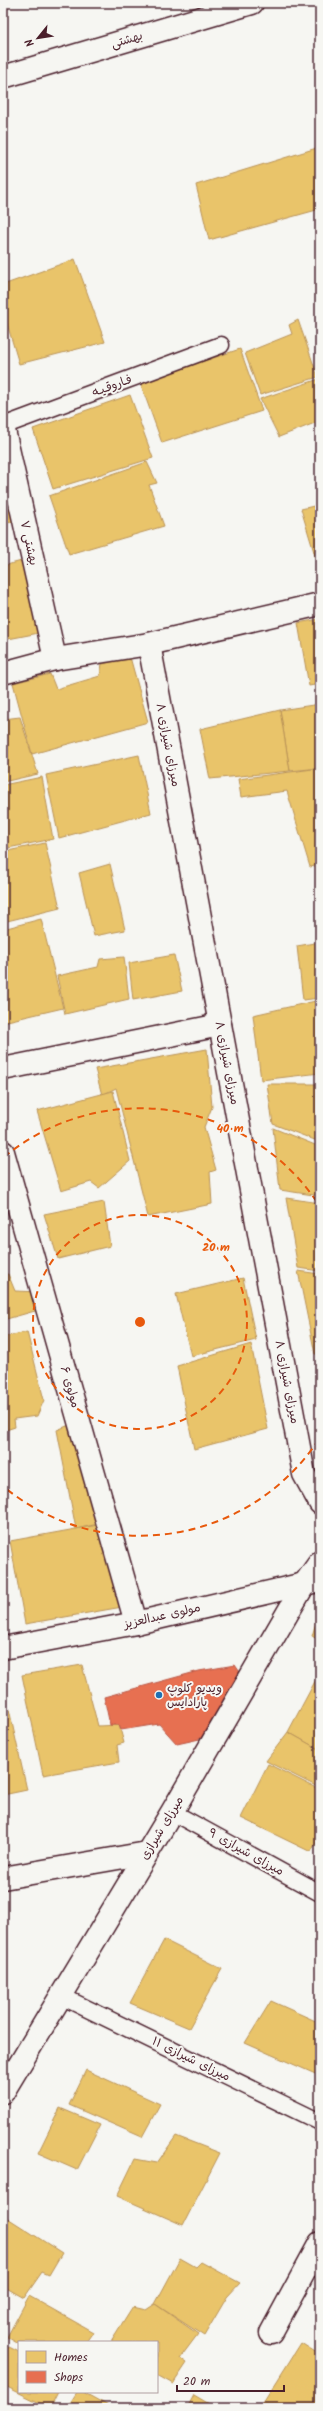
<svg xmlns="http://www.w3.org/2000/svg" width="323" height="2411" font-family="Kalam,'Playpen Sans Arabic',sans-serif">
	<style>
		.homes { fill: #e9c46a; stroke: #b99257 }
		.shops { fill: #e76f51; stroke: #b85746 }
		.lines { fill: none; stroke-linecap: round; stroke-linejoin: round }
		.service-casing { stroke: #4a1f2b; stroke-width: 19 }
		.minor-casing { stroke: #4a1f2b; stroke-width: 25 }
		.secondary-casing { stroke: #4a1f2b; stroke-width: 25 }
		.service { stroke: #f6f6f2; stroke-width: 16 }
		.minor { stroke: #f6f6f2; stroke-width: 22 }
		.secondary { stroke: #f6f6f2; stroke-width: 22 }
		.ring { fill: none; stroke: #e8590c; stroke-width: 2; stroke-dasharray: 7 5 }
		.poi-dot { fill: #1f6fb2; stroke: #f6f6f2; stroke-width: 1.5 }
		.labels { text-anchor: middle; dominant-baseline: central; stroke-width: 4; stroke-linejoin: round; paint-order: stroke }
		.street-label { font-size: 12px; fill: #4a1f2b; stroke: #f6f6f2 }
		.poi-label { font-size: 12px; fill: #4a1f2b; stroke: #f6f6f2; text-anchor: start }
		.centre { fill: #e8590c; stroke: #f6f6f2; stroke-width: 2 }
		.ring-label { font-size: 12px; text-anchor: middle; font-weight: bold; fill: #e8590c; stroke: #f6f6f2; stroke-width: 4; stroke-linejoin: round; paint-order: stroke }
	</style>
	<rect width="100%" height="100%" fill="#f6f6f2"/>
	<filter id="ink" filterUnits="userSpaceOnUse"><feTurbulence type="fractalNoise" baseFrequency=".025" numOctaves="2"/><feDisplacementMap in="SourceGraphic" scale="8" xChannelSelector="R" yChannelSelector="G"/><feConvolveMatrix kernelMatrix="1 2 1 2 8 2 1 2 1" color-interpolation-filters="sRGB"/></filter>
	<g filter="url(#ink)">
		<g class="homes">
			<polygon points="320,147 320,209 209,240 196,185"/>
			<polygon points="75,259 105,342 19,364 3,310 3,285"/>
			<polygon points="298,320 318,377 260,395 245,353 292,334 289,325"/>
			<polygon points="240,349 262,411 162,443 140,382"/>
			<polygon points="319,379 320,421 279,437 260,399"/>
			<polygon points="130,395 153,458 53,489 33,429"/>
			<polygon points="147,462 157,483 149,485 164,526 69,554 49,496"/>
			<polygon points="3,482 15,521 3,524"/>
			<polygon points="320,494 320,572 301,509 318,505 315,495"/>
			<polygon points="29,559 44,632 3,640 3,566"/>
			<polygon points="320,619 320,684 309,686 298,623"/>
			<polygon points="130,657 148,722 32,754 13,683 50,674 56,689 100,676 102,664"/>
			<polygon points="320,704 320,768 290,771 280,710"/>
			<polygon points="280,710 290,771 210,779 200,729"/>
			<polygon points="20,717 38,774 3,782 3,719"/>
			<polygon points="139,755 151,813 59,838 46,775"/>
			<polygon points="320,768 320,865 310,867 287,791 241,797 238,779"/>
			<polygon points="42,777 53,839 3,849 3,785"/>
			<polygon points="45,843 60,908 3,922 3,852"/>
			<polygon points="110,864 125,930 94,936 79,873"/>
			<polygon points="41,919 63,1008 3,1022 3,929"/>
			<polygon points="320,942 320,998 303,1000 297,946"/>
			<polygon points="174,955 182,991 133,1000 129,963"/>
			<polygon points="124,957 129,999 65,1014 57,976 98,967 100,959"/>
			<polygon points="320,1000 320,1073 261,1080 253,1015"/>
			<polygon points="207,1049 212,1107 204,1127 216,1170 210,1172 212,1204 148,1217 116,1088 102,1095 95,1069"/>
			<polygon points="267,1084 320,1084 320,1142 273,1124"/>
			<polygon points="113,1091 130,1161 99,1188 91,1182 61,1191 37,1111"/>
			<polygon points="273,1128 320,1147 320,1196 280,1190"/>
			<polygon points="286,1198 320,1203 320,1271 298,1268"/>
			<polygon points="104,1202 110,1246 58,1259 44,1214"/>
			<polygon points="298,1271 320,1274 320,1354 315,1354"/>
			<polygon points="8,1274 15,1291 40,1292 42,1309 3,1320 3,1275"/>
			<polygon points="243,1278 256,1340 191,1356 176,1294"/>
			<polygon points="27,1332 44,1400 37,1416 14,1419 15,1427 3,1431 3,1337"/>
			<polygon points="251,1344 268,1429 194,1449 177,1366"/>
			<polygon points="77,1422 107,1522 76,1529 57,1430"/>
			<polygon points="103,1524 128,1606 25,1624 10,1541"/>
			<polygon points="318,1616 320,1616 320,1641 312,1636"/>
			<polygon points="82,1665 98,1726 119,1725 124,1743 117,1745 119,1762 43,1775 22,1675"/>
			<polygon points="320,1672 320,1750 288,1732"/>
			<polygon points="3,1682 27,1790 3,1795"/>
			<polygon points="288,1732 320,1750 320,1788 266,1761"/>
			<polygon points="268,1764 320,1790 320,1835 311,1852 241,1818"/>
			<polygon points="164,1940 222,1969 189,2028 130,2003"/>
			<polygon points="271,2001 320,2023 320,2076 245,2043"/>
			<polygon points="86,2070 160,2104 142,2137 69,2105"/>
			<polygon points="60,2108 100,2125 77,2170 38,2153"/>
			<polygon points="176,2136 220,2153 183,2225 117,2196 135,2159 157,2163"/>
			<polygon points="3,2215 62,2253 49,2275 42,2272 24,2298 3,2286"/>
			<polygon points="180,2258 196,2267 201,2262 240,2283 227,2297 204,2336 155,2304"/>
			<polygon points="29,2296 93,2332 86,2342 19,2342 19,2344 7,2337"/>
			<polygon points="155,2304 198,2334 180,2358 187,2363 173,2384 157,2375 157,2342 111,2342 133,2307 146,2310"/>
			<polygon points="301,2343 320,2355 320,2408 260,2408"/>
			<polygon points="3,2344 19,2352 19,2392 58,2392 50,2408 3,2385"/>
			<polygon points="77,2392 83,2392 112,2408 67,2408"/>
			<polygon points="194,2395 216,2408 187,2408"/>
		</g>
		<polygon class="shops" points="235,1665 246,1681 213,1736 177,1744 159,1724 121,1730 119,1725 110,1725 104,1697 199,1671"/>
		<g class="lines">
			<defs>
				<g id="service">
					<polyline points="3,426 221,345"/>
					<polyline points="172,1812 320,1893"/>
					<polyline points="61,1996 320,2122"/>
				</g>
				<g id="minor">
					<polyline points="3,426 55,659"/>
					<polyline points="149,644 304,1474 320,1503"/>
					<polyline points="3,673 55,659 149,644 320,604"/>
					<polyline points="3,1069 220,1025"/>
					<polyline points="3,1152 136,1623"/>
					<polyline points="3,1878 147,1853"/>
					<polyline points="271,2333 320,2243"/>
				</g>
				<g id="secondary">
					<polyline points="3,77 252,3"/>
					<polyline points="3,1648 136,1623 313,1582"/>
					<polyline points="3,2092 172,1812 305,1583 320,1562"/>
				</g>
			</defs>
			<use href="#service" class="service-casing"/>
			<use href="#minor" class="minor-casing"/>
			<use href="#secondary" class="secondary-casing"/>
			<use href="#service" class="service"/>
			<use href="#minor" class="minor"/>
			<use href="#secondary" class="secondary"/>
		</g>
	</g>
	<g class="ring">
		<circle cx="140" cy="1322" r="107"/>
		<path d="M319 1439A214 214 0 0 1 4 1487M4 1157A214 214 0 0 1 319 1205"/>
	</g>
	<circle class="poi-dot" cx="159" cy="1695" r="4"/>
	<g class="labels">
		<g class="street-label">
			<text transform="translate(127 40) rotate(-17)">بهشتی</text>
			<text transform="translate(112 386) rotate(-20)">فـاروقـیـه</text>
			<text transform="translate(29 543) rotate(78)">بهشتی ۷</text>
			<text transform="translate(168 745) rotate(79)">میرزای شیرازی ۸</text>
			<text transform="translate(227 1063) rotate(79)">میرزای شیرازی ۸</text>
			<text transform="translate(287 1382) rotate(79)">میرزای شیرازی ۸</text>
			<text transform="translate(70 1387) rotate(74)">مولوی ۶</text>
			<text transform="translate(162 1616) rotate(-13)">مولوی عبدالعزیز</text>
			<text transform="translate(162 1828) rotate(-59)">میرزای شیرازی</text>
			<text transform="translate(246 1852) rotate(29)">میرزای شیرازی ۹</text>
			<text transform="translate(191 2059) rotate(26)">میرزای شیرازی ۱۱</text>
		</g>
		<g class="poi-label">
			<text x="167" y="1688">ویدیو کلوپ<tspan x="167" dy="14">پارادایس</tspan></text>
		</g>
	</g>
	<circle cx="140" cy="1322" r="6" class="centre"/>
	<g class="ring-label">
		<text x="230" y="1132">40 m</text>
		<text x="216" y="1251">20 m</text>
	</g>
	<rect width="323" height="2411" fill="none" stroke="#f6f6f2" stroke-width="16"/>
	<rect x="8" y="8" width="307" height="2395" fill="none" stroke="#4a1f2b" stroke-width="1.5" filter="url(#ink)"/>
	<rect x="18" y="2341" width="140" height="52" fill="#f6f6f2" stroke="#b1a0a2"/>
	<rect x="26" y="2351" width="20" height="12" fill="#e9c46a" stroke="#b1a0a2"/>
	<text x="54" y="2361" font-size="12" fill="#4a1f2b">Homes</text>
	<rect x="26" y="2371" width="20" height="12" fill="#e76f51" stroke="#b1a0a2"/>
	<text x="54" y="2381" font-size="12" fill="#4a1f2b">Shops</text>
	<g transform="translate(38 38) rotate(240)" stroke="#f6f6f2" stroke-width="3" paint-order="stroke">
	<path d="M0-3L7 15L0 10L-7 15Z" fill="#4a1f2b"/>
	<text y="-6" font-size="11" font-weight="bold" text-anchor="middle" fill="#4a1f2b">N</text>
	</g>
	<path d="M177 2385v6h107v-6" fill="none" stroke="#4a1f2b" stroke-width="2"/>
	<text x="183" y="2385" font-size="12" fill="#4a1f2b" stroke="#f6f6f2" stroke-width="3" paint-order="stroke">20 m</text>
</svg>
